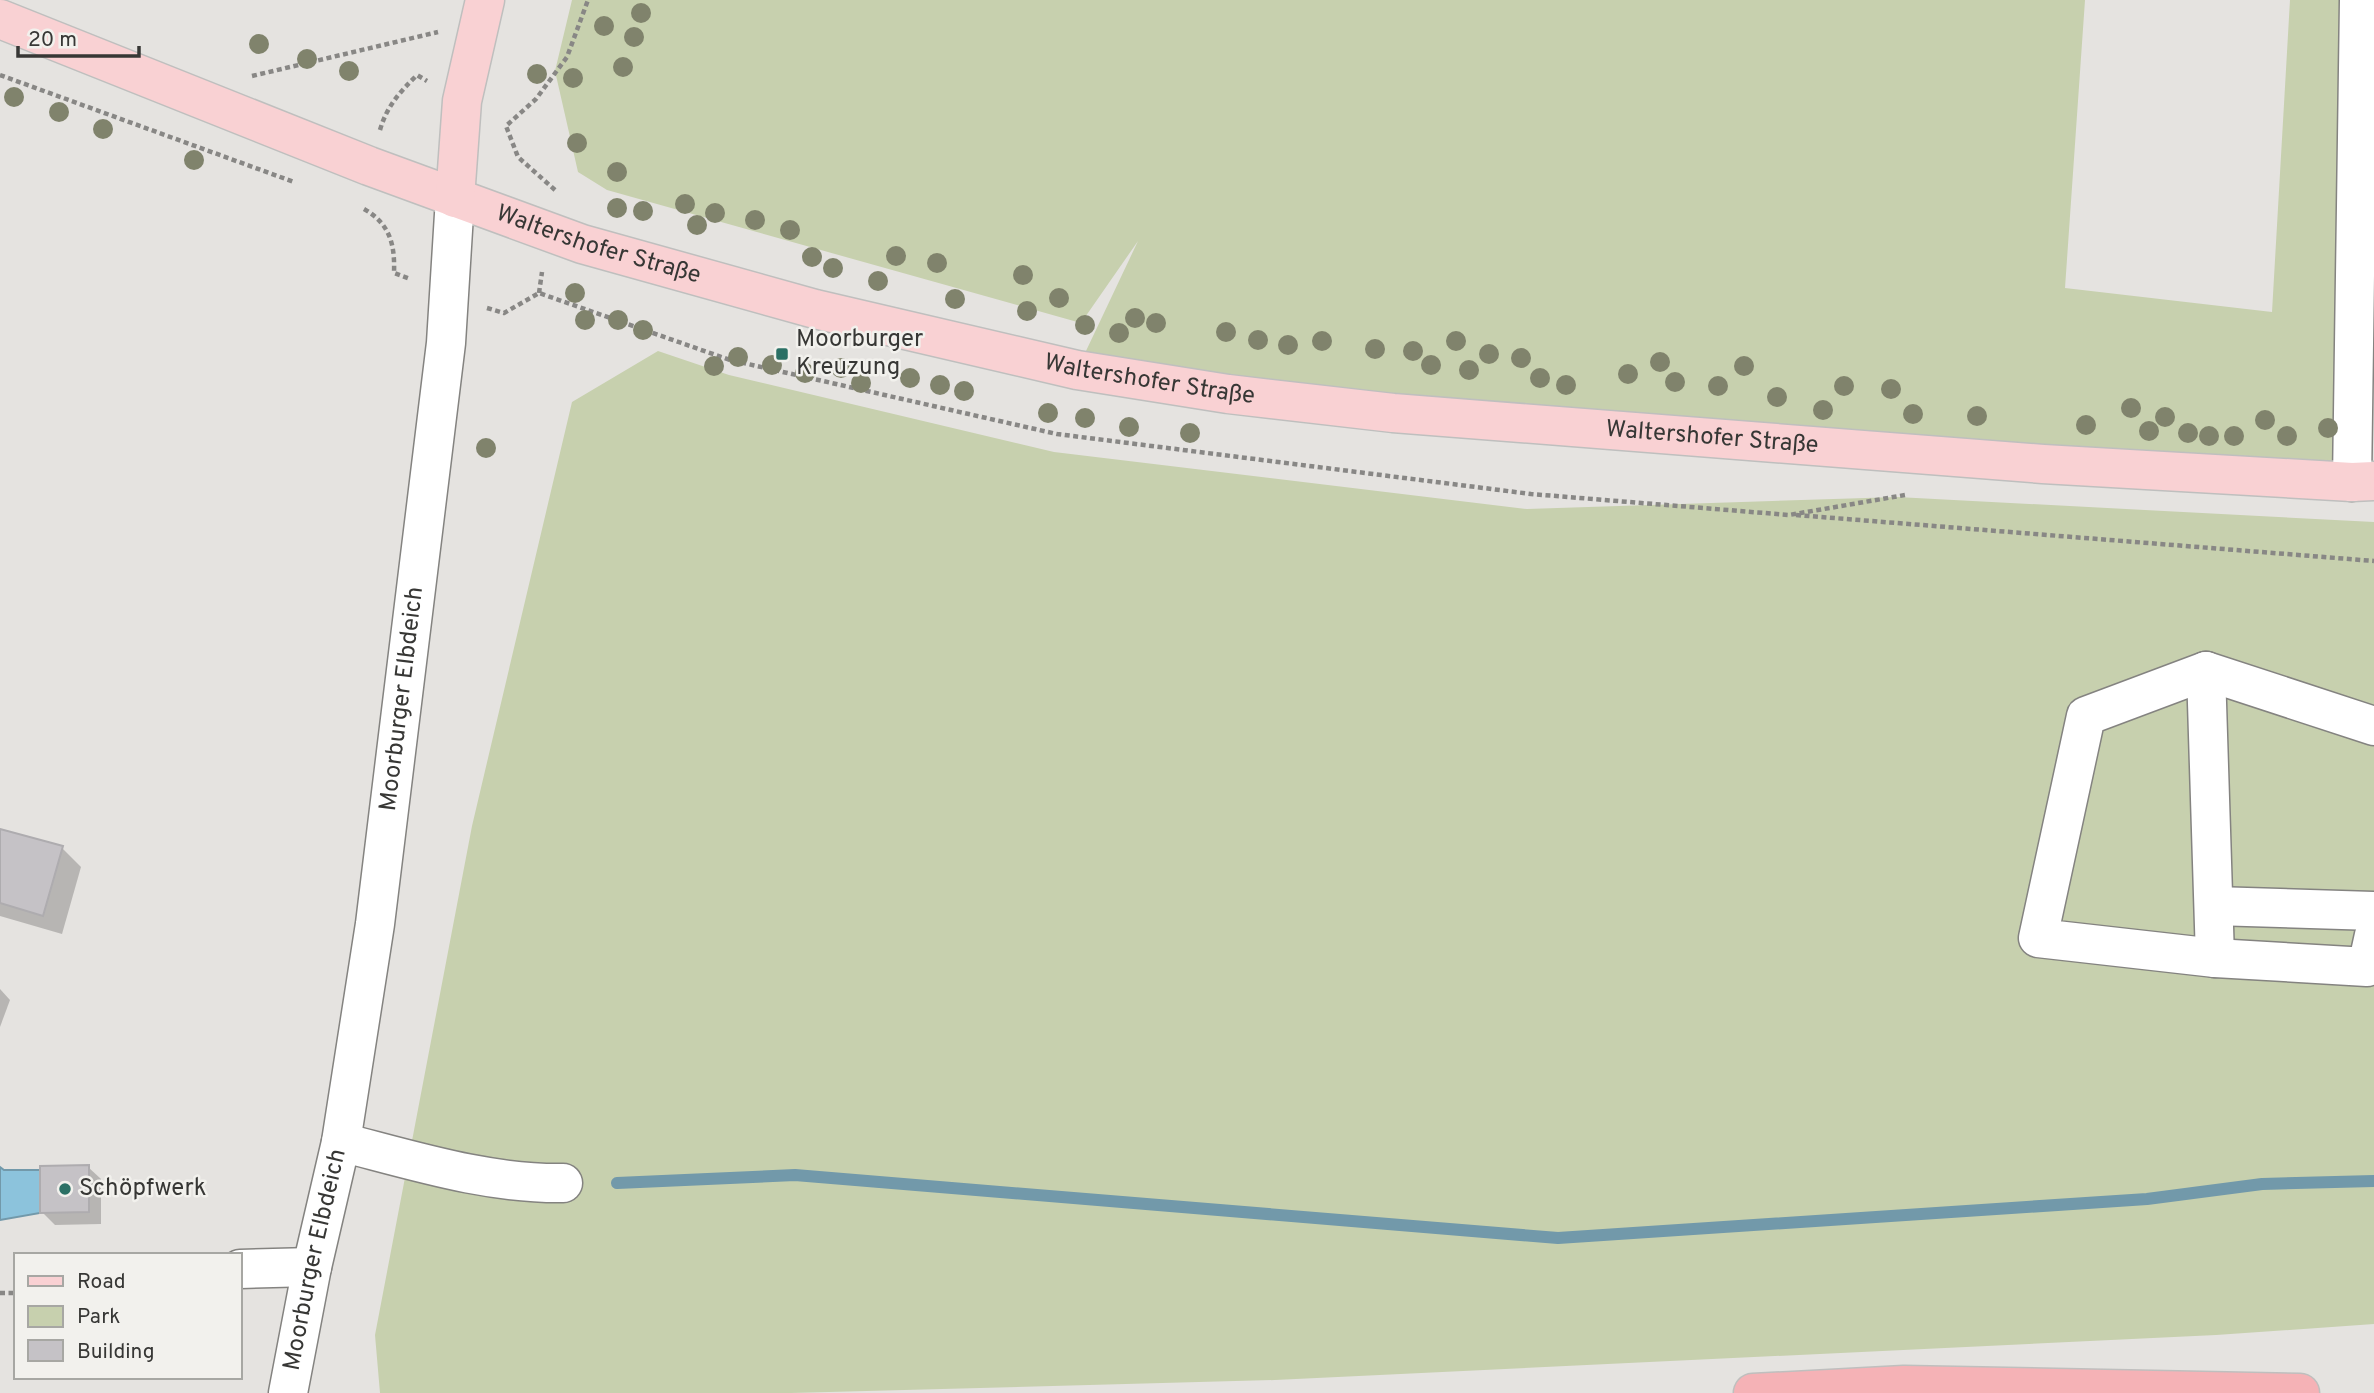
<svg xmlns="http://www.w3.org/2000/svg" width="2374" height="1393" font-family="Overpass,sans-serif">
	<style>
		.green { fill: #c7d0ae }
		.water { fill: #8cc3dc; stroke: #7299aa; stroke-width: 2 }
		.shadow { fill: #0003 }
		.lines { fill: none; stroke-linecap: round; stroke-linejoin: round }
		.stream { stroke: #7299aa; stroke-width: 12 }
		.building { fill: #c5c2c6; stroke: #aeacaf; stroke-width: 2 }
		.minor-casing { stroke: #848380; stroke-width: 41 }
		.major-casing { stroke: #bfbfbe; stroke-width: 41 }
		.highway-casing { stroke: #bfbfbe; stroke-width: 41 }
		.path { stroke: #888785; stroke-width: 4.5; stroke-dasharray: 5 3.5; stroke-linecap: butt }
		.minor { stroke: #fff; stroke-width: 38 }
		.major { stroke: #f9d1d3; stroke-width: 38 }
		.highway { stroke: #f5b2b6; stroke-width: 38 }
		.tree { fill: #80836c }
		.poi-dot { fill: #2b7065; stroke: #f2f1ed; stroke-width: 2.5 }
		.labels { text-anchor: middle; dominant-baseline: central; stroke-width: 5; stroke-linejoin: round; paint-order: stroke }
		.street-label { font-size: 24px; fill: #373735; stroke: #f2f1ed }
		.poi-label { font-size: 24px; fill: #373735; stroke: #f2f1ed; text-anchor: start }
	</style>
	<rect width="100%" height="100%" fill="#e5e3e0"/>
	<g class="green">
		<polygon points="572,0 2085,0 2065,288 2272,312 2290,0 2359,0 2352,482 1077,370 1138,241 1081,323 607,190 578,172 555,71"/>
		<polygon points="658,351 729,375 1054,452 1527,509 1897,497 2374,522 2374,1324 2216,1335 1275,1380 791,1393 380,1393 375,1335 472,826 572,402"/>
	</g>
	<polygon class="water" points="0,1167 4,1170 40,1170 40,1213 0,1220"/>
	<g class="shadow">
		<polygon points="0,830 62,848 81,867 62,934 0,916"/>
		<polygon points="0,989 10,1000 0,1027"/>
		<polygon points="88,1167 101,1179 101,1224 55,1225 42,1212"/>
	</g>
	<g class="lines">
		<polyline class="stream" points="617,1183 795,1175 1558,1238 2147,1199 2262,1184 2374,1181"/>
	</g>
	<g class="building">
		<polygon points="0,829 63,846 43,916 0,903"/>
		<polygon points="89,1165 89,1212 40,1213 40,1166"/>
	</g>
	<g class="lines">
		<defs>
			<g id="minor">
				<polyline points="2352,482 2359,0"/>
				<polyline points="2206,671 2215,958"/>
				<polyline points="2374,726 2206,671 2086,716 2038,938 2215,958 2367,967 2374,935"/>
				<polyline points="2214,906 2374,911"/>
				<path d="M341,1142C415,1161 487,1184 563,1183"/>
				<polyline points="240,1269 312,1267"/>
				<path id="s1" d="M288,1393L312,1267L341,1142L375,924L446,343L455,198"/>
			</g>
			<g id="major">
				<path id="s2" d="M0,19L369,166L582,244L815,309L1077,370L1228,394L1393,413L2043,464L2352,482L2374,481"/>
				<polyline points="455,198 462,101 485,0"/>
			</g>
			<polyline id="highway" points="1753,1393 1904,1385 2300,1393"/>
		</defs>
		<use href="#minor" class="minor-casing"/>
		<use href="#major" class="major-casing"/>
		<use href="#highway" class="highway-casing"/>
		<g class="path">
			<polyline points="0,75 294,182"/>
			<polyline points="252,76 438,32"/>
			<path d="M380,130C387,106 399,93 417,75L427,81"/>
			<polyline points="555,190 518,157 506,126 536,99 567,57 588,0"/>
			<path d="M364,209C390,224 395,244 394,273L410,279"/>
			<polyline points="539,293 542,272"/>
			<polyline points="487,308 504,313 539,293 730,360 1057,434 1531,494 1789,515 1905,495"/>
			<polyline points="1796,515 2374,561"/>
			<polyline points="0,1293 16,1293"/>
		</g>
		<use href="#minor" class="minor"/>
		<use href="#major" class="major"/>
		<use href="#highway" class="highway"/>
	</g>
	<g class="tree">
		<circle cx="641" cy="13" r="10"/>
		<circle cx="604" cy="26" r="10"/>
		<circle cx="634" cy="37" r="10"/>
		<circle cx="259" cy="44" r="10"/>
		<circle cx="307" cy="59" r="10"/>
		<circle cx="623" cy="67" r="10"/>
		<circle cx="349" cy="71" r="10"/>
		<circle cx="537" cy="74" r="10"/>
		<circle cx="573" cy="78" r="10"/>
		<circle cx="14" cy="97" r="10"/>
		<circle cx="59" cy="112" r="10"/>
		<circle cx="103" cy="129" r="10"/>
		<circle cx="577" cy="143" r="10"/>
		<circle cx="194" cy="160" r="10"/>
		<circle cx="617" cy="172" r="10"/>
		<circle cx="685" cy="204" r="10"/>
		<circle cx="617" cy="208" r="10"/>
		<circle cx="643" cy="211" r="10"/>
		<circle cx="715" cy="213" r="10"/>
		<circle cx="755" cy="220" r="10"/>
		<circle cx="697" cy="225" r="10"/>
		<circle cx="790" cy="230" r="10"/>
		<circle cx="896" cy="256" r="10"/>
		<circle cx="812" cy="257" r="10"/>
		<circle cx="937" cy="263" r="10"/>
		<circle cx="833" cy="268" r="10"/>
		<circle cx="1023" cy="275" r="10"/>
		<circle cx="878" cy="281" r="10"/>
		<circle cx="575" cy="293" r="10"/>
		<circle cx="1059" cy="298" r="10"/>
		<circle cx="955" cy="299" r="10"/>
		<circle cx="1027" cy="311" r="10"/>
		<circle cx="1135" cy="318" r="10"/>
		<circle cx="585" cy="320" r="10"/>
		<circle cx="618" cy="320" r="10"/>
		<circle cx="1156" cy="323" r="10"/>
		<circle cx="1085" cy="325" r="10"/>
		<circle cx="643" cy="330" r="10"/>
		<circle cx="1226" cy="332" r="10"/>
		<circle cx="1119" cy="333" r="10"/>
		<circle cx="1258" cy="340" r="10"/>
		<circle cx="1322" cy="341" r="10"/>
		<circle cx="1456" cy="341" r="10"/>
		<circle cx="1288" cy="345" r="10"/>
		<circle cx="1375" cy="349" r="10"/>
		<circle cx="1413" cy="351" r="10"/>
		<circle cx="1489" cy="354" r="10"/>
		<circle cx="738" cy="357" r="10"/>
		<circle cx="1521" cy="358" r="10"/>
		<circle cx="1660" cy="362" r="10"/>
		<circle cx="772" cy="365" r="10"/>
		<circle cx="1431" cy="365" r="10"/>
		<circle cx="714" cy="366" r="10"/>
		<circle cx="1744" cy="366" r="10"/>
		<circle cx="841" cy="368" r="10"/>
		<circle cx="1469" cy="370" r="10"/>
		<circle cx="805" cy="373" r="10"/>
		<circle cx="1628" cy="374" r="10"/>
		<circle cx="910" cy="378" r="10"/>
		<circle cx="1540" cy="378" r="10"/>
		<circle cx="1675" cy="382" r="10"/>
		<circle cx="861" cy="383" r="10"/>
		<circle cx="940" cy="385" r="10"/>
		<circle cx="1566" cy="385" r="10"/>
		<circle cx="1718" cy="386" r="10"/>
		<circle cx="1844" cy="386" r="10"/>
		<circle cx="1891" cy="389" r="10"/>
		<circle cx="964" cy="391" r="10"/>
		<circle cx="1777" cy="397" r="10"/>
		<circle cx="2131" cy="408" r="10"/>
		<circle cx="1823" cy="410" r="10"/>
		<circle cx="1048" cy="413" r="10"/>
		<circle cx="1913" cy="414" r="10"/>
		<circle cx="1977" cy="416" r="10"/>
		<circle cx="2165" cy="417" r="10"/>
		<circle cx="1085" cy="418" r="10"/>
		<circle cx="2265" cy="420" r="10"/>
		<circle cx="2086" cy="425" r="10"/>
		<circle cx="1129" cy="427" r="10"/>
		<circle cx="2328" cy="428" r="10"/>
		<circle cx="2149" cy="431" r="10"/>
		<circle cx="1190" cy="433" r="10"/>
		<circle cx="2188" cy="433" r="10"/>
		<circle cx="2209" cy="436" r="10"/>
		<circle cx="2234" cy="436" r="10"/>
		<circle cx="2287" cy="436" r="10"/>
		<circle cx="486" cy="448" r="10"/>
	</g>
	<g class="poi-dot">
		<rect x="775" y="347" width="14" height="14" rx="3.5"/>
		<circle cx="65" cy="1189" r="7"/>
	</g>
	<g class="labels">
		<g class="street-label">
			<text stroke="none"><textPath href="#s2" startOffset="640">Waltershofer Straße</textPath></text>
			<text stroke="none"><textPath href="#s2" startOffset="1208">Waltershofer Straße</textPath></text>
			<text stroke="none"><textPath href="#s2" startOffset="1774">Waltershofer Straße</textPath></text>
			<text stroke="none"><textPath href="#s1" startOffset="704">Moorburger Elbdeich</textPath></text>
			<text stroke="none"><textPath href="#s1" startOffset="136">Moorburger Elbdeich</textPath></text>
		</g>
		<g class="poi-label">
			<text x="796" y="340">Moorburger<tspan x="796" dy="28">Kreuzung</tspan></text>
			<text x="79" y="1189">Schöpfwerk</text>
		</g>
	</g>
	<rect x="14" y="1253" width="228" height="126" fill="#f2f1ed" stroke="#a7a7a3" stroke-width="2"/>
	<rect x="28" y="1276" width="35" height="10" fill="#f9d1d3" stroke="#a7a7a3" stroke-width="2"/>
	<text x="77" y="1288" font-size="21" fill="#373735">Road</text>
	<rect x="28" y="1306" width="35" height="21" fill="#c7d0ae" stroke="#a7a7a3" stroke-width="2"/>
	<text x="77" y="1323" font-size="21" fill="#373735">Park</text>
	<rect x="28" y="1340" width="35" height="21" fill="#c5c2c6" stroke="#a7a7a3" stroke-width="2"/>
	<text x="77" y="1358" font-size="21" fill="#373735">Building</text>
	<path d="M18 46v10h121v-10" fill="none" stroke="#373735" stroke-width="3.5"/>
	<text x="28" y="46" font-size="21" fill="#373735" stroke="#f2f1ed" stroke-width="5" paint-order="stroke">20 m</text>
</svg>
